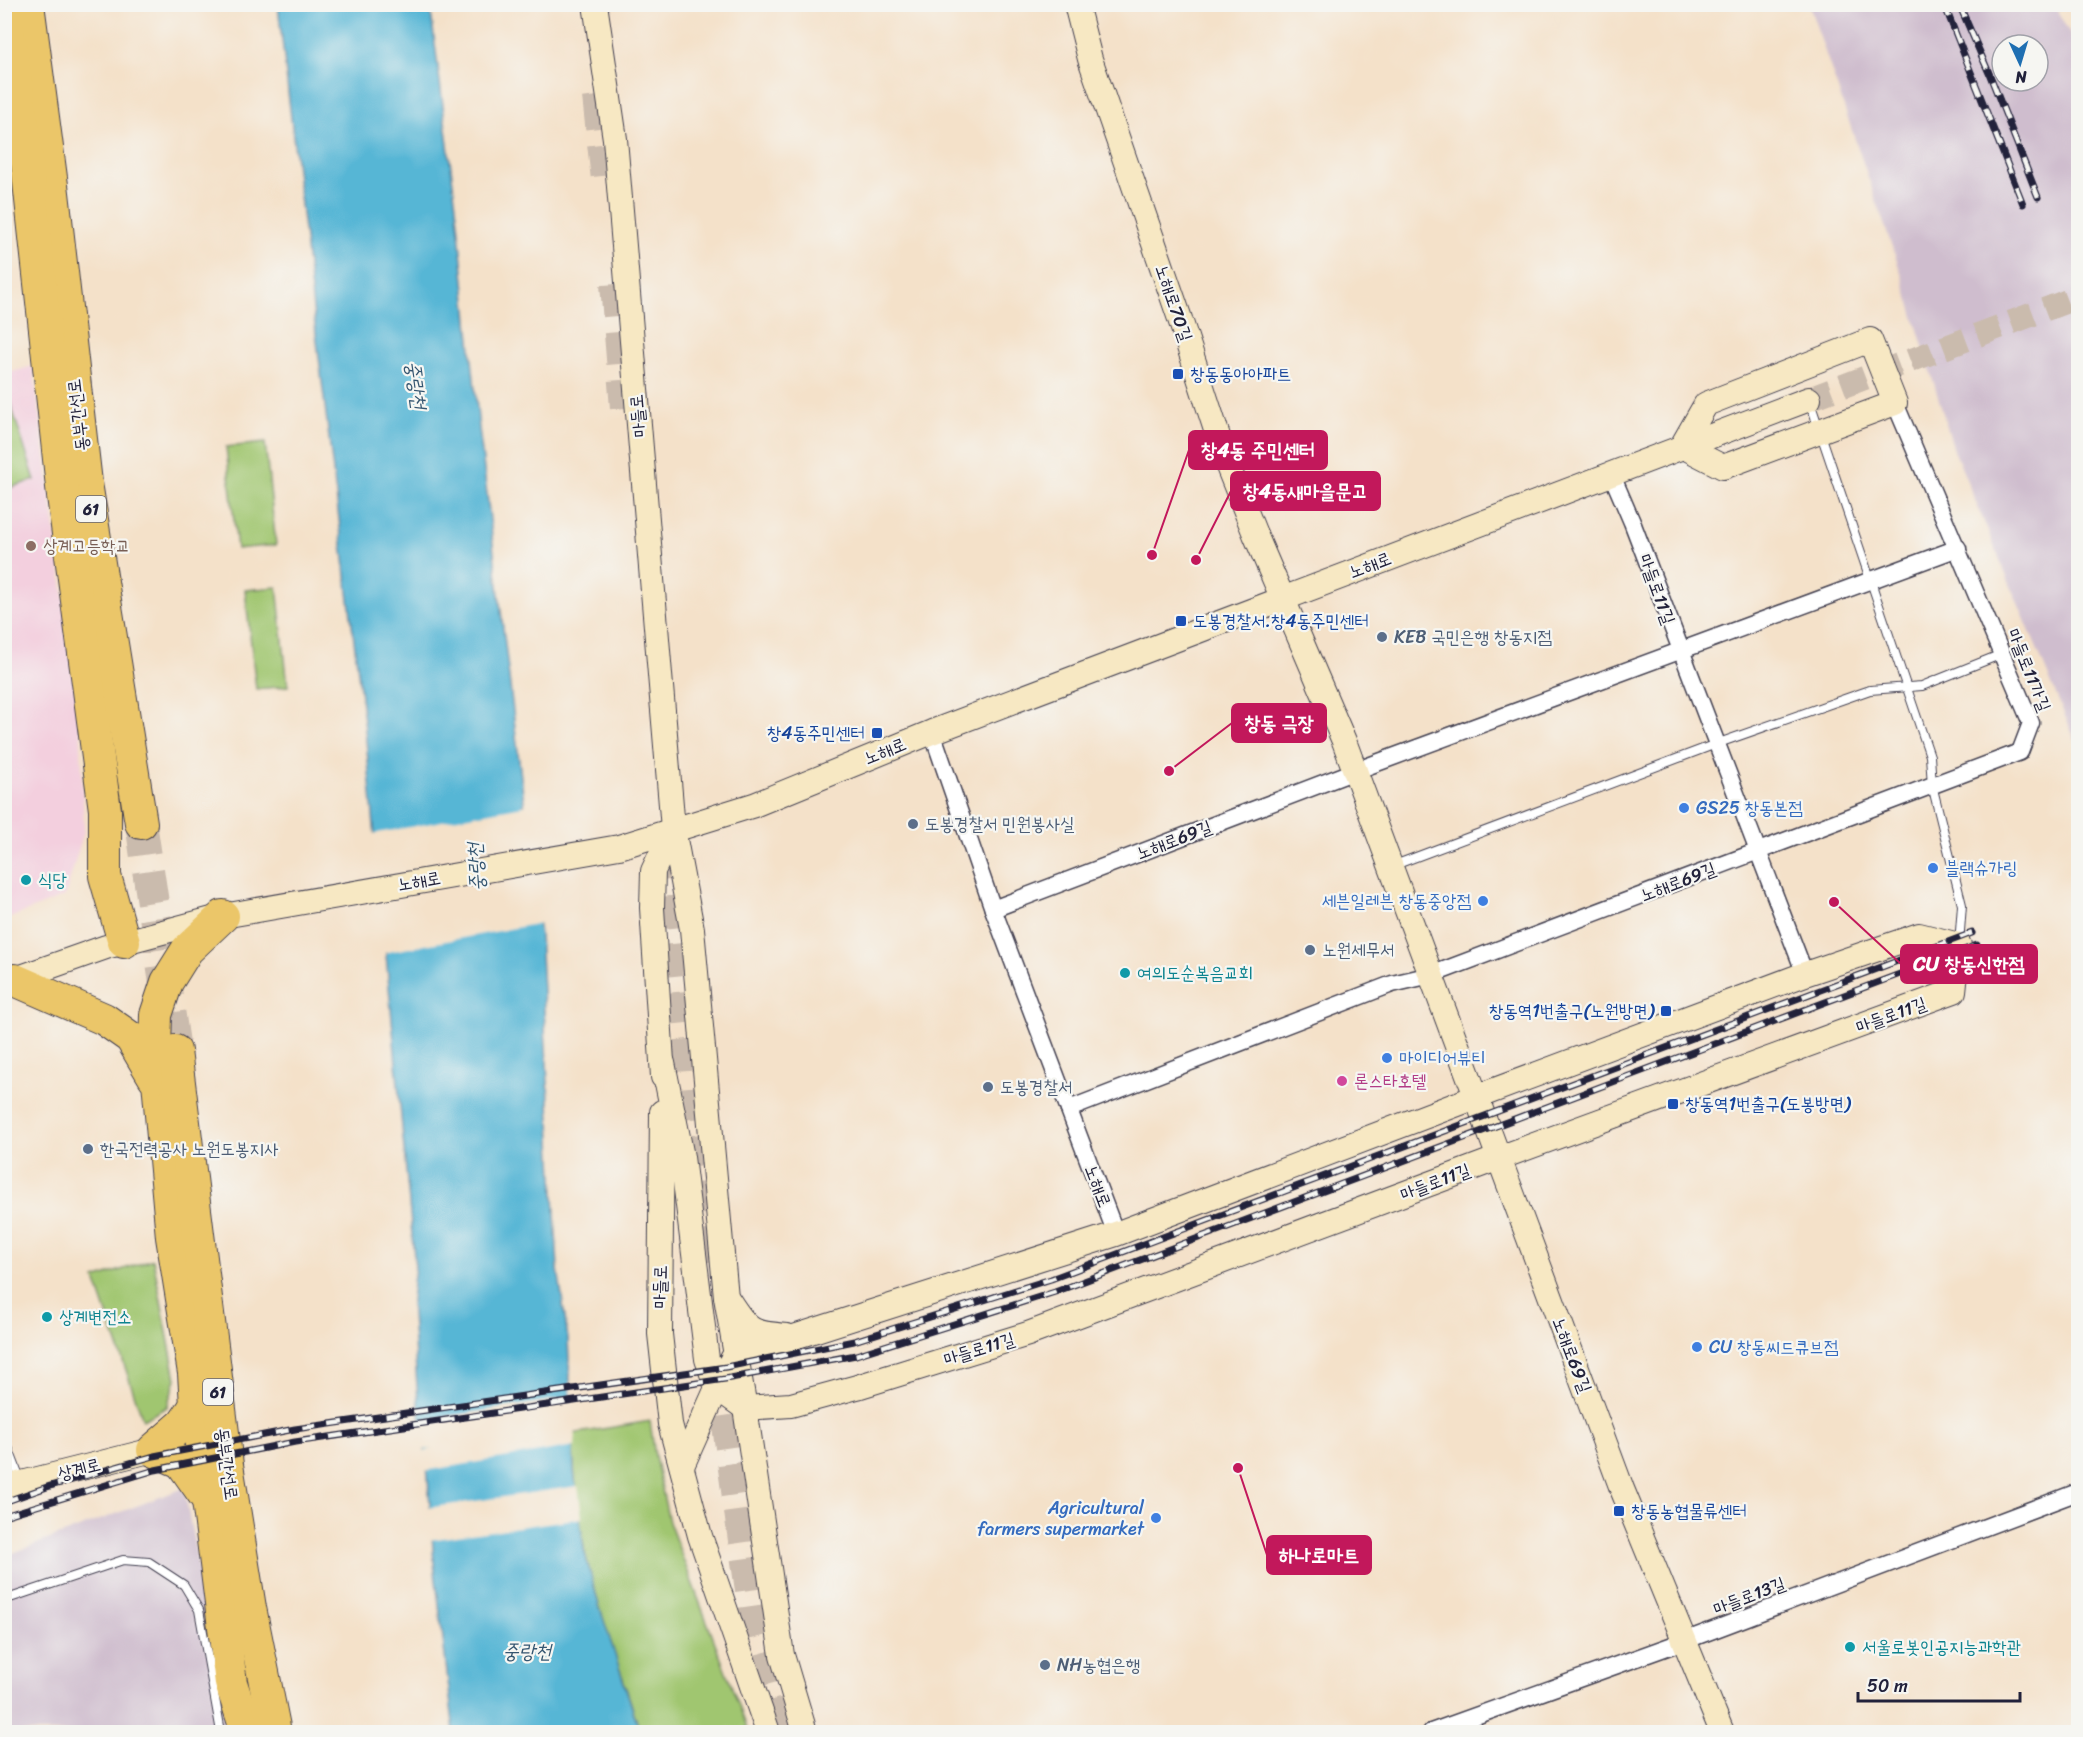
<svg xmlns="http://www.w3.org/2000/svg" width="2083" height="1737" font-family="Sriracha,'Poor Story',sans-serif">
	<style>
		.built { fill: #f3cfde }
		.industrial { fill: #cfbdce; fill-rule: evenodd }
		.green { fill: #a0c670; stroke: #617456; stroke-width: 1.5 }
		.water { fill: #57b6d5; stroke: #3c6c88; stroke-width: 1.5 }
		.pier { fill: #f4e1c9 }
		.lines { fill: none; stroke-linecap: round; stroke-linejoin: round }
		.secondary-tunnel { stroke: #cabbad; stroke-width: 24; stroke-dasharray: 24 12; stroke-linecap: butt }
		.highway-tunnel { stroke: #cabbad; stroke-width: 32; stroke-dasharray: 32 16; stroke-linecap: butt }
		.lane-casing { stroke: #423f50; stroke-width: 10 }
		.street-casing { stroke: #423f50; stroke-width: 19 }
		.secondary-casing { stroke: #423f50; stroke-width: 26 }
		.highway-casing { stroke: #423f50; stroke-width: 34 }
		.lane { stroke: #fff; stroke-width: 8 }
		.street { stroke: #fff; stroke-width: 16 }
		.secondary { stroke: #f7e8c3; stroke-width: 24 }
		.highway { stroke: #ebc669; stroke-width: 32 }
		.rail-casing { stroke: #22223b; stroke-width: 7 }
		.rail { stroke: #f6f6f2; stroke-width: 4.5; stroke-dasharray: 14; stroke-linecap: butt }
		.transit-dot { fill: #1a4fb4; stroke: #f6f6f2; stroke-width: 2 }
		.education-dot { fill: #8d6e63; stroke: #f6f6f2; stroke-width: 2 }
		.service-dot { fill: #5c6f8a; stroke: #f6f6f2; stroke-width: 2 }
		.shop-dot { fill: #3f7fe0; stroke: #f6f6f2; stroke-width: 2 }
		.culture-dot { fill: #0f9aa8; stroke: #f6f6f2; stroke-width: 2 }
		.hotel-dot { fill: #d1479c; stroke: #f6f6f2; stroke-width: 2 }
		.labels { text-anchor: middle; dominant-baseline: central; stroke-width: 4.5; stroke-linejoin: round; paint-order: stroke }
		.shield { fill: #f6f6f2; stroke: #626272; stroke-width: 1.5 }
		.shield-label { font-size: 16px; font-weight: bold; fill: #22223b }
		.street-label { font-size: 18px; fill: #22223b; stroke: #f6f6f2 }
		.transit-label { font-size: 18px; fill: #164399; stroke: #f6f6f2; text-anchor: start }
		.education-label { font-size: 18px; fill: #785e54; stroke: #f6f6f2; text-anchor: start }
		.service-label { font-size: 18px; fill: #4e5e75; stroke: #f6f6f2; text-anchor: start }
		.shop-label { font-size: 18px; fill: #366cbe; stroke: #f6f6f2; text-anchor: start }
		.culture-label { font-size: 18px; fill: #0d838f; stroke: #f6f6f2; text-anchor: start }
		.hotel-label { font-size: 18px; fill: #b23c85; stroke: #f6f6f2; text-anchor: start }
		.water-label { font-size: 20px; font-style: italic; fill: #355671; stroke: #f6f6f2 }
		.leader { fill: none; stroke: #c2185b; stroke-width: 2 }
		.callout-dot { fill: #c2185b; stroke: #f6f6f2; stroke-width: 2 }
		.callout { fill: #c2185b; stroke: #c2185b; stroke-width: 2 }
		.callout-label { font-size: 20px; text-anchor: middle; font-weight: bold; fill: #fff }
	</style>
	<rect width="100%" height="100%" fill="#f6f6f2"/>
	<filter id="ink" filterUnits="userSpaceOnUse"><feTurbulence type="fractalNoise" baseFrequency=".0167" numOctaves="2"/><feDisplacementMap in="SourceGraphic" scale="12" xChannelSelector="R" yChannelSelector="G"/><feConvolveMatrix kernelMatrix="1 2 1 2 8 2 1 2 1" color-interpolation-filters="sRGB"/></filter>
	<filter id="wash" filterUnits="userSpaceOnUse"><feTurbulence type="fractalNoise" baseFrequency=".008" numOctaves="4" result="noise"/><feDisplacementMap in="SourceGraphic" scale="24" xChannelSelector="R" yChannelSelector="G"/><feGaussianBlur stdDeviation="1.35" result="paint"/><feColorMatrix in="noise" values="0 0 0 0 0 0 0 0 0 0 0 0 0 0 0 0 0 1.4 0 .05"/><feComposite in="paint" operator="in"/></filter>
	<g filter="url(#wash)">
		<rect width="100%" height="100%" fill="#f4e1c9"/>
		<polygon class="built" points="33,366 80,718 84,831 65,896 5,920 5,374"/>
		<g class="industrial">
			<path d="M1809,5H2054L2078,49V747L1954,450L1901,273ZM2002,45H2038V81H2002Z"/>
			<polygon points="184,1488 228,1732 5,1732 5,1556"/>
		</g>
		<g class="green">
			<polygon points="5,387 35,480 5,489 4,388"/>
			<polygon points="265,443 276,545 237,549 226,447"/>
			<polygon points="277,587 288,686 256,689 245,590"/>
			<polygon points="153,1259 176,1379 167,1407 143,1420 95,1279"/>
			<path d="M650,1421L655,1456L669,1522L749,1732H640C622,1671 597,1611 584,1548C577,1511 574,1473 572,1434Z"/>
		</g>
		<polygon class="water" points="278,5 430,5 458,222 479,428 540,935 558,1269 568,1339 574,1471 584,1550 599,1605 640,1732 454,1732 434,1563 427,1464 418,1400 411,1300 415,1267 365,729 314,317"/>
		<g class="pier">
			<polygon points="528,805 541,923 383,953 372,834"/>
			<polygon points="573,1397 575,1446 424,1471 422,1452 432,1449 422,1450 418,1421"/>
			<polygon points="578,1486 582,1518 429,1540 427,1508"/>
		</g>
	</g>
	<g filter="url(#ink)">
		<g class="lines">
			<polyline class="secondary-tunnel" points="1809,399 2078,297"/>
			<g class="highway-tunnel">
				<polyline points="598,96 608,189"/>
				<polyline points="616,284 626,408"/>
				<polyline points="141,823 175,1050"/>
				<polyline points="668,848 686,1029 707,1274"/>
				<polyline points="720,1368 755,1619 785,1732"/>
			</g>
			<defs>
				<g id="lane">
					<polyline points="1810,402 1930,756 1932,785 1962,905 1959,944"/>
					<polyline points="1392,866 1716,744 1870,690 1922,686 2002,654"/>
					<polyline points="4,1437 21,1481"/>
					<polyline points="4,1600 123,1560 149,1562 184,1585 199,1610 221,1732"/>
				</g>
				<g id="street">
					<polyline points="1611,473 1632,522 1805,974"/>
					<polyline points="932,732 993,909 1116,1234"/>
					<polyline points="993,909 1355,771 1958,548"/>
					<polyline points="1069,1109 1392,984 1431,975 2020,752 2031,723 1895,403"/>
					<polyline points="1431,1732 1684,1641 2078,1492"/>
				</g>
				<g id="secondary">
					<polyline points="595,4 615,139 673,829 692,929 726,1297 745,1408 782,1655 805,1732"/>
					<polyline points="1076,4 1090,59 1179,316 1227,464 1255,534 1344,741 1622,1489 1722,1732"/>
					<polygon points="1870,340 1895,403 1723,467 1682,446 1706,404"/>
					<polyline points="4,983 106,947 223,916 619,847 754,805 932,732 1809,399"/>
					<polyline points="663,1063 682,1157 707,1359 717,1388 745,1408 791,1405 857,1387 1028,1334 1499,1158 1954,991 1959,945 1919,935 1805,974 1476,1097 1116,1234 769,1345 736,1352 717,1388 682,1466"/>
					<polyline points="663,1077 652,908 653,871 673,829"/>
					<polyline points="662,1112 660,1334 670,1424 700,1536 768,1732"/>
					<path d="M729,1301C749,1332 751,1333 787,1336"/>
					<polyline points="4,1489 22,1483 153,1450"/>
				</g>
				<g id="highway">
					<polyline points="28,4 53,193 86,483 141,823"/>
					<polyline points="4,6 23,126 63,496 105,810 105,876 124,942"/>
					<polyline points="223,916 187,950 167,982 156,1015 155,1048 172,1237 194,1373 196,1405 231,1683 247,1732"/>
					<polyline points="15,980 104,1019 131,1038 154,1077"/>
					<polyline points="175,1051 227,1465 250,1608 275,1732"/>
					<polyline points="196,1405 183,1424 153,1450 181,1462 205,1496"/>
				</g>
			</defs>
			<use href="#lane" class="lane-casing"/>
			<use href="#street" class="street-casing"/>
			<use href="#secondary" class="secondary-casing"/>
			<use href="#highway" class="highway-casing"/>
			<use href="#lane" class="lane"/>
			<use href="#street" class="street"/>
			<use href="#secondary" class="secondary"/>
			<use href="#highway" class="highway"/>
			<defs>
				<g id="rail">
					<polyline points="1944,4 2023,204"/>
					<polyline points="1959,4 1989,73 2038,197"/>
					<polyline points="4,1502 50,1486 154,1456 295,1429 726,1367 854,1341 1051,1279 1972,933"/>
					<polyline points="4,1516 155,1470 295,1442 725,1379 856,1355 1055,1292 1977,945"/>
				</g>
			</defs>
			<use href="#rail" class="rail-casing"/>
			<use href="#rail" class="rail"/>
		</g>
	</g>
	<g class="transit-dot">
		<rect x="1172" y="368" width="12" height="12" rx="3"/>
		<rect x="1175" y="615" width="12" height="12" rx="3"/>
		<rect x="871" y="727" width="12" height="12" rx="3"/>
		<rect x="1660" y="1005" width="12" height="12" rx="3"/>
		<rect x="1667" y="1098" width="12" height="12" rx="3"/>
		<rect x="1613" y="1505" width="12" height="12" rx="3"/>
	</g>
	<circle class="education-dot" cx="31" cy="546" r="6"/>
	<g class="service-dot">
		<circle cx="1382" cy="637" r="6"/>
		<circle cx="913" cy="824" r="6"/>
		<circle cx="1310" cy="950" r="6"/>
		<circle cx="988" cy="1087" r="6"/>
		<circle cx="88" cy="1149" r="6"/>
		<circle cx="1045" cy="1665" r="6"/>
	</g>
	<g class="shop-dot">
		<circle cx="1684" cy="808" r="6"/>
		<circle cx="1933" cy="868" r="6"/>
		<circle cx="1483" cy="901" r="6"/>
		<circle cx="1387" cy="1058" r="6"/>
		<circle cx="1697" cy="1347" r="6"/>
		<circle cx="1156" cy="1518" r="6"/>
	</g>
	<g class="culture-dot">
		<circle cx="26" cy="880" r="6"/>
		<circle cx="1125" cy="973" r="6"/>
		<circle cx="47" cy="1317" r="6"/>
		<circle cx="1850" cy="1647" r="6"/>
	</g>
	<circle class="hotel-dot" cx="1342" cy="1081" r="6"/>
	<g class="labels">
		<g class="shield">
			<rect x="76" y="496" width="30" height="26" rx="4.5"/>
			<rect x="203" y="1379" width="30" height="26" rx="4.5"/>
		</g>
		<g class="shield-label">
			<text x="91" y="509">61</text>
			<text x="218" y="1392">61</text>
		</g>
		<g class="street-label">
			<text transform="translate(1174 303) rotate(71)">노해로70길</text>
			<text transform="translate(78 415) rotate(-97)">동부간선로</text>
			<text transform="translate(638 416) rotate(-95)">마들로</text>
			<text transform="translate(1370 565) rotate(-21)">노해로</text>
			<text transform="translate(1657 589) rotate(70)">마들로11길</text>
			<text transform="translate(2029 670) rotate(68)">마들로11가길</text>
			<text transform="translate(885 751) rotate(-22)">노해로</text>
			<text transform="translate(1174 840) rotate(-21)">노해로69길</text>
			<text transform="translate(419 881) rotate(-10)">노해로</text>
			<text transform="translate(1678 882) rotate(-21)">노해로69길</text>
			<text transform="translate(1891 1015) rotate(-20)">마들로11길</text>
			<text transform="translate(1435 1182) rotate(-21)">마들로11길</text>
			<text transform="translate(1098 1186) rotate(69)">노해로</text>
			<text transform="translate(660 1287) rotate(-89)">마들로</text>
			<text transform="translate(979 1349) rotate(-17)">마들로11길</text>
			<text transform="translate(1572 1355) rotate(69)">노해로69길</text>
			<text transform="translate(227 1464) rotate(82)">동부간선로</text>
			<text transform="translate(79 1469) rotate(-14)">상계로</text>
			<text transform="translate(1749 1596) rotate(-21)">마들로13길</text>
		</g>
		<g class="transit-label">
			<text x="1190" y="374">창동동아아파트</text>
			<text x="1193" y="621">도봉경찰서.창4동주민센터</text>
			<text x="865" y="733" text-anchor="end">창4동주민센터</text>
			<text x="1654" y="1011" text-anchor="end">창동역1번출구(노원방면)</text>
			<text x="1685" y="1104">창동역1번출구(도봉방면)</text>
			<text x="1631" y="1511">창동농협물류센터</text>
		</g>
		<g class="education-label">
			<text x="43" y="546">상계고등학교</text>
		</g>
		<g class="service-label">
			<text x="1394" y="637">KEB 국민은행 창동지점</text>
			<text x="925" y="824">도봉경찰서 민원봉사실</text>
			<text x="1322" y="950">노원세무서</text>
			<text x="1000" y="1087">도봉경찰서</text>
			<text x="100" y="1149">한국전력공사 노원도봉지사</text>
			<text x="1057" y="1665">NH농협은행</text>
		</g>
		<g class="shop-label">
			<text x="1696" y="808">GS25 창동본점</text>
			<text x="1945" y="868">블랙슈가링</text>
			<text x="1471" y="901" text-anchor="end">세븐일레븐 창동중앙점</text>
			<text x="1399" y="1058">마이디어뷰티</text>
			<text x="1709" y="1347">CU 창동씨드큐브점</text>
			<text x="1144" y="1508" text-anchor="end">Agricultural<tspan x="1144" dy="21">farmers supermarket</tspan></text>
		</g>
		<g class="culture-label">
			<text x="38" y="880">식당</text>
			<text x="1137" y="973">여의도순복음교회</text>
			<text x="59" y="1317">상계변전소</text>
			<text x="1862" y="1647">서울로봇인공지능과학관</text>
		</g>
		<g class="hotel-label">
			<text x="1354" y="1081">론스타호텔</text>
		</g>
		<g class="water-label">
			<text transform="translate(416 385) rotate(82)">중랑천</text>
			<text transform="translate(476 867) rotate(-94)">중랑천</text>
			<text x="527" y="1651">중랑천</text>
		</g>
	</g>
	<path class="leader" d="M1152 555L1189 450M1196 560L1231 491M1169 771L1232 723M1834 902L1901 964M1238 1468L1267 1555"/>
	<g class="callout-dot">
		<circle cx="1152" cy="555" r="6"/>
		<circle cx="1196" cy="560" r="6"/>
		<circle cx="1169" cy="771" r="6"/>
		<circle cx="1834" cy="902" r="6"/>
		<circle cx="1238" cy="1468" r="6"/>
	</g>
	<g class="callout">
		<rect x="1189" y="431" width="138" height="38" rx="6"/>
		<rect x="1231" y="472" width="149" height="38" rx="6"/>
		<rect x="1232" y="704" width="94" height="38" rx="6"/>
		<rect x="1901" y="945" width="136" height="38" rx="6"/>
		<rect x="1267" y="1536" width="104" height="38" rx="6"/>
	</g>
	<g class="callout-label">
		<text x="1258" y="457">창4동 주민센터</text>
		<text x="1305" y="498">창4동새마을문고</text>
		<text x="1279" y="730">창동 극장</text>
		<text x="1969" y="971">CU 창동신한점</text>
		<text x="1319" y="1562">하나로마트</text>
	</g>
	<rect width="2083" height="1737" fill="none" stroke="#f6f6f2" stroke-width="24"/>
	<g transform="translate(2020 63) rotate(176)"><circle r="28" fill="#f6f6f2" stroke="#a1a1a9" stroke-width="1.5"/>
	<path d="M0-4.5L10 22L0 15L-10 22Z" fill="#1f6fb2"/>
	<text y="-9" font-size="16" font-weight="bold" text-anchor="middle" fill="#22223b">N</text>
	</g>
	<path d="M1858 1692v9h162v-9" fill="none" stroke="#22223b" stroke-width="3"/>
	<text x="1867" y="1692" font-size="18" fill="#22223b" stroke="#f6f6f2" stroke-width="4.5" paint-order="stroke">50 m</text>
</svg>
